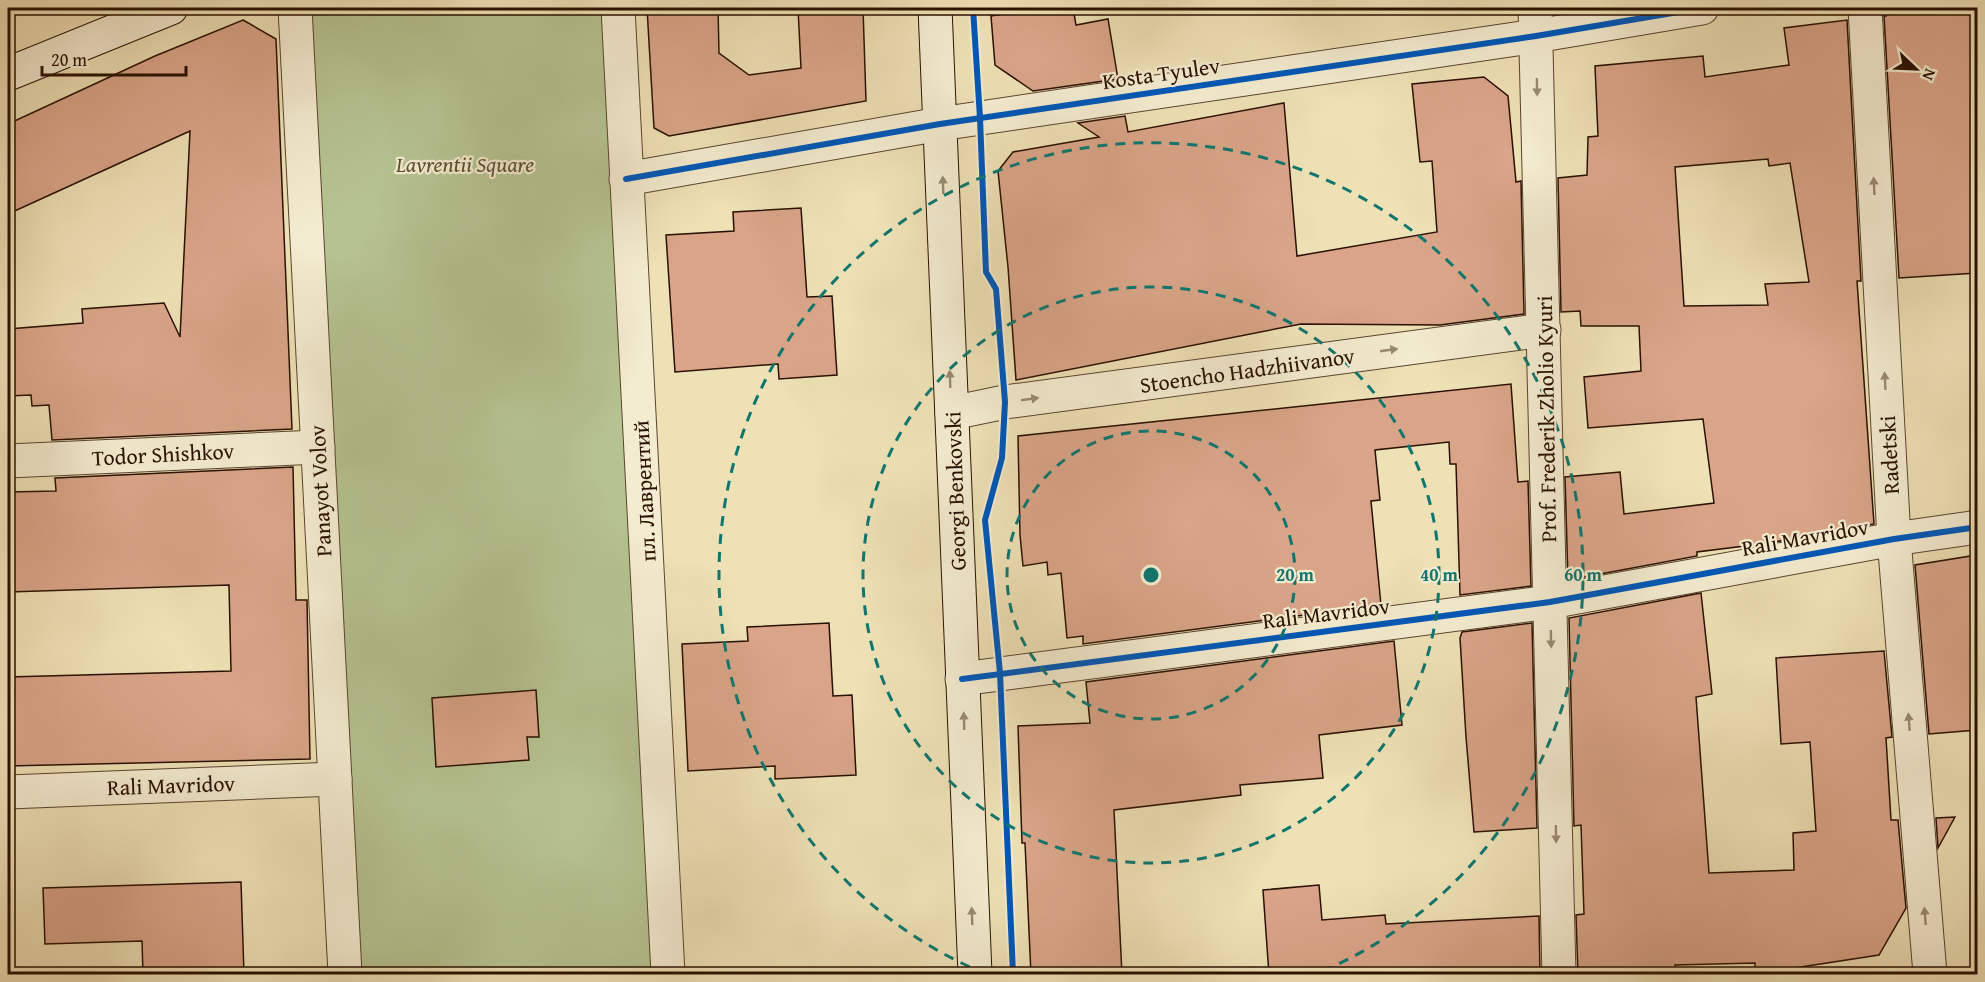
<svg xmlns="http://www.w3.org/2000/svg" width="1985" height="982" font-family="'Gentium Book Plus',serif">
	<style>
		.green { fill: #b5c391; stroke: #706a48; stroke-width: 1.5 }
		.building { fill: #d9a488; stroke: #2a1000; stroke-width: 1.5; fill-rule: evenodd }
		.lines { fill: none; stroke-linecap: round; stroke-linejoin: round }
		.street-casing { stroke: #5b442e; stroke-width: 35 }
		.secondary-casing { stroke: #2a1000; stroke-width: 35 }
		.street { stroke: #f4ecd0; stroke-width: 33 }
		.secondary { stroke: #f4ecd0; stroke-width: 33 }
		.cycleway-casing { stroke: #f4ecd0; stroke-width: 10 }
		.cycleway { stroke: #0057b8; stroke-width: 6 }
		.oneway { fill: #998972 }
		.ring { fill: none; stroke: #0f766e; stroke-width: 3; stroke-dasharray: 10 8 }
		.labels { text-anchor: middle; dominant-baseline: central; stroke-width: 4.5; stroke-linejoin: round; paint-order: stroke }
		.street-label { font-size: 22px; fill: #2a1000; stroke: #f4ecd0 }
		.park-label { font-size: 22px; font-style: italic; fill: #5b4f33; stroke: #f4ecd0 }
		.centre { fill: #0f766e; stroke: #f4ecd0; stroke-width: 3 }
		.ring-label { font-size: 18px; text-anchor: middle; font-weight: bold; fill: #0f766e; stroke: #f4ecd0; stroke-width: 4.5; stroke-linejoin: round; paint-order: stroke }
	</style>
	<rect width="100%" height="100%" fill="#eee1b6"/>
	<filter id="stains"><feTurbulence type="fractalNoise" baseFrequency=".00333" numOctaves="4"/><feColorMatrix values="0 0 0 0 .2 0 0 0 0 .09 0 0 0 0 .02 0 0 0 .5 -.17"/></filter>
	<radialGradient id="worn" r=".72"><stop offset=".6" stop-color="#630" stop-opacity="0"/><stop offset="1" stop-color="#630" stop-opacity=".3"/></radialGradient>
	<polygon class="green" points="308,8 606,8 656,974 360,974"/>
	<g class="building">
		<polygon points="647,8 718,8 719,53 749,75 801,68 798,8 863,8 866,101 669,136 654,128"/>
		<polygon points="1040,8 1073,8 1076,25 1108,19 1118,79 1033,91 995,65 991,16"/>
		<polygon points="1885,8 1977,8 1977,273 1899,278 1884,16 1886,16"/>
		<polygon points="243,20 276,39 292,429 52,440 49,405 32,406 31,395 8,396 8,329 83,323 82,309 164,303 180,337 190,131 8,214 8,124 155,56"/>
		<path d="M1847,20L1861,281H1857L1874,524L1769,543L1697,552V556L1568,580L1565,477L1620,472L1624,514L1714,503L1703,419L1588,428L1584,377L1641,371L1639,326H1581L1580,311L1561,312L1558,178L1587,175L1588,137L1598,136L1595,66L1703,56L1705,77L1789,65L1784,28ZM1768,159L1769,166L1790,163L1809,282L1765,284L1768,305L1684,306L1675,167Z"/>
		<polygon points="1484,77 1508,96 1516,182 1521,181 1524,314 1440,325 1301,324 1016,380 1008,267 998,171 1013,152 1099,137 1078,123 1125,116 1128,132 1284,103 1297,256 1437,232 1432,161 1420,162 1412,84"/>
		<polygon points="801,208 807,297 832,296 837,375 779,379 778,364 675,372 666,235 734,231 733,212"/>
		<polygon points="1511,384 1518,482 1528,481 1531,586 1460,595 1456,464 1450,464 1449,442 1375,450 1380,500 1371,501 1381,605 1083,644 1083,636 1067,638 1061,573 1048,575 1047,562 1023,566 1020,535 1018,436"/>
		<polygon points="293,467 296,600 307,600 310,759 8,766 8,677 231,671 229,585 8,592 8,492 56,491 55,478"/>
		<polygon points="1977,555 1977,730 1929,734 1915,565"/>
		<polygon points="1701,593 1712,694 1696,697 1709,873 1794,870 1793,833 1816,831 1810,742 1781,744 1776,658 1884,651 1892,737 1886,738 1891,820 1898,820 1906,908 1879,955 1755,974 1755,963 1675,965 1675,975 1578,975 1576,915 1584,914 1581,825 1574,826 1569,618"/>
		<polygon points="829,623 833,696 852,695 856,775 775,779 775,766 688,771 682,644 748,641 747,627"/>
		<polygon points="1532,623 1537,828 1474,832 1466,737 1460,638 1462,632"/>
		<polygon points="1394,641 1402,725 1319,735 1323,778 1240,785 1241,795 1114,810 1122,975 1031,975 1025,843 1022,843 1018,726 1090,723 1086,682"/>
		<polygon points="536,690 539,737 527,737 529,760 436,767 432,698"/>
		<polygon points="1955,817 1938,848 1936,818"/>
		<polygon points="241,882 244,975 143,975 142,941 45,944 43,888"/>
		<polygon points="1319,885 1322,920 1385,915 1386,924 1539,916 1540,975 1269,975 1263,890"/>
	</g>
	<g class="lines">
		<defs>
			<g id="street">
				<polyline points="295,8 345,974"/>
				<polyline points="618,8 668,974"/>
				<polyline points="1535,8 1559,974"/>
				<polyline points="1865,8 1894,539 1930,974"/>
				<polyline points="626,179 940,124 1536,36 1702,8"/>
				<polyline points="952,413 1005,402 1544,330"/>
				<polyline points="8,461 318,447"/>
				<polyline points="962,679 1550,602 1894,539 1978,527"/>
				<polyline points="8,792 335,779"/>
			</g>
			<g id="secondary">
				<polyline points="935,8 975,974"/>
				<polyline points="8,74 171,8"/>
			</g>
		</defs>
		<use href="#street" class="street-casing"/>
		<use href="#secondary" class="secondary-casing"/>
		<use href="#street" class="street"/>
		<use href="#secondary" class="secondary"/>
		<defs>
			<g id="cycleway">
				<polyline points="973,8 980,118 986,272 996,289 1005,402 1002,458 985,520 1000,673 1013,974"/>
				<polyline points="626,179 940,124 1536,36 1702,8"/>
				<polyline points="962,679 1550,602 1894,539 1978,527"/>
			</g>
		</defs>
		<use href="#cycleway" class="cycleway-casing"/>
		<use href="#cycleway" class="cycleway"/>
	</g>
	<defs><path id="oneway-solid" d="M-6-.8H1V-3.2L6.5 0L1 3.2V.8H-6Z" transform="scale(1.5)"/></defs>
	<g class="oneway">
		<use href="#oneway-solid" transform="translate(1537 87) rotate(89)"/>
		<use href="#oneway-solid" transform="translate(943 185) rotate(-92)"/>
		<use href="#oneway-solid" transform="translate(1874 186) rotate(-93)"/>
		<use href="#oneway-solid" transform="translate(1389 350) rotate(-8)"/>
		<use href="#oneway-solid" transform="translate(950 379) rotate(-92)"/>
		<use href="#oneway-solid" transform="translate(1885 381) rotate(-93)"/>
		<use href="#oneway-solid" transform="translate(1030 399) rotate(-8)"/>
		<use href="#oneway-solid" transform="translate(1551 639) rotate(89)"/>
		<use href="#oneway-solid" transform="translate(964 721) rotate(-92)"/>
		<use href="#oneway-solid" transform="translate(1909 722) rotate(-95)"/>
		<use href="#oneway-solid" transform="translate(1556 834) rotate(89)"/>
		<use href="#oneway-solid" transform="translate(972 916) rotate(-92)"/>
		<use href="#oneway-solid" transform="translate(1925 916) rotate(-95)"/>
	</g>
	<g class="ring">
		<circle cx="1151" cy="575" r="144"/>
		<circle cx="1151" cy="575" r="288"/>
		<path d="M986 974A432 432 0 1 1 1316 974"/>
	</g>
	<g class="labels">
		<g class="street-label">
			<text transform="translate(1161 73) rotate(-8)">Kosta Tyulev</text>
			<text transform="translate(1247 370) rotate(-8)">Stoencho Hadzhiivanov</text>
			<text transform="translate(1546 419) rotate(-91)">Prof. Frederik Zholio Kyuri</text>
			<text transform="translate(163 454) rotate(-3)">Todor Shishkov</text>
			<text transform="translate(1889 455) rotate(-93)">Radetski</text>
			<text transform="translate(320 491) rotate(-93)">Panayot Volov</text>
			<text transform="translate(644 491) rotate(-93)">пл. Лаврентий</text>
			<text transform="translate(955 491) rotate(-92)">Georgi Benkovski</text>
			<text transform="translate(1805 537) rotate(-10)">Rali Mavridov</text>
			<text transform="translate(1326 613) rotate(-7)">Rali Mavridov</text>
			<text transform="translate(171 785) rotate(-2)">Rali Mavridov</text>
		</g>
		<g class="park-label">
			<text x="465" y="164">Lavrentii Square</text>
		</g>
	</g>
	<circle cx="1151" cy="575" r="9" class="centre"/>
	<g class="ring-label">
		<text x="1295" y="581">20 m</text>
		<text x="1439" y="581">40 m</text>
		<text x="1583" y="581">60 m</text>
	</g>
	<rect width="1985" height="982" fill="none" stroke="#eee1b6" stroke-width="30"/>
	<rect x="9" y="9" width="1967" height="964" fill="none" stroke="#2a1000" stroke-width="3"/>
	<rect x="15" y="15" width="1955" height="952" fill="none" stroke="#2a1000" stroke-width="1.5"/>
	<g transform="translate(1916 69) rotate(113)" stroke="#f4ecd0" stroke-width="4.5" paint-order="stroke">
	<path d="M0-4.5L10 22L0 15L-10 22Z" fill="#2a1000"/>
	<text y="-9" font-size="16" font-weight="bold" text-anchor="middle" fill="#2a1000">N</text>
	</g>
	<path d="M42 66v9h144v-9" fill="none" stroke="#2a1000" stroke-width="3"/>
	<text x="51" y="66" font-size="18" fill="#2a1000" stroke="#f4ecd0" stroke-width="4.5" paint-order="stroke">20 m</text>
	<rect width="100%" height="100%" filter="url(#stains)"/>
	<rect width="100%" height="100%" fill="url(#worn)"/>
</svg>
